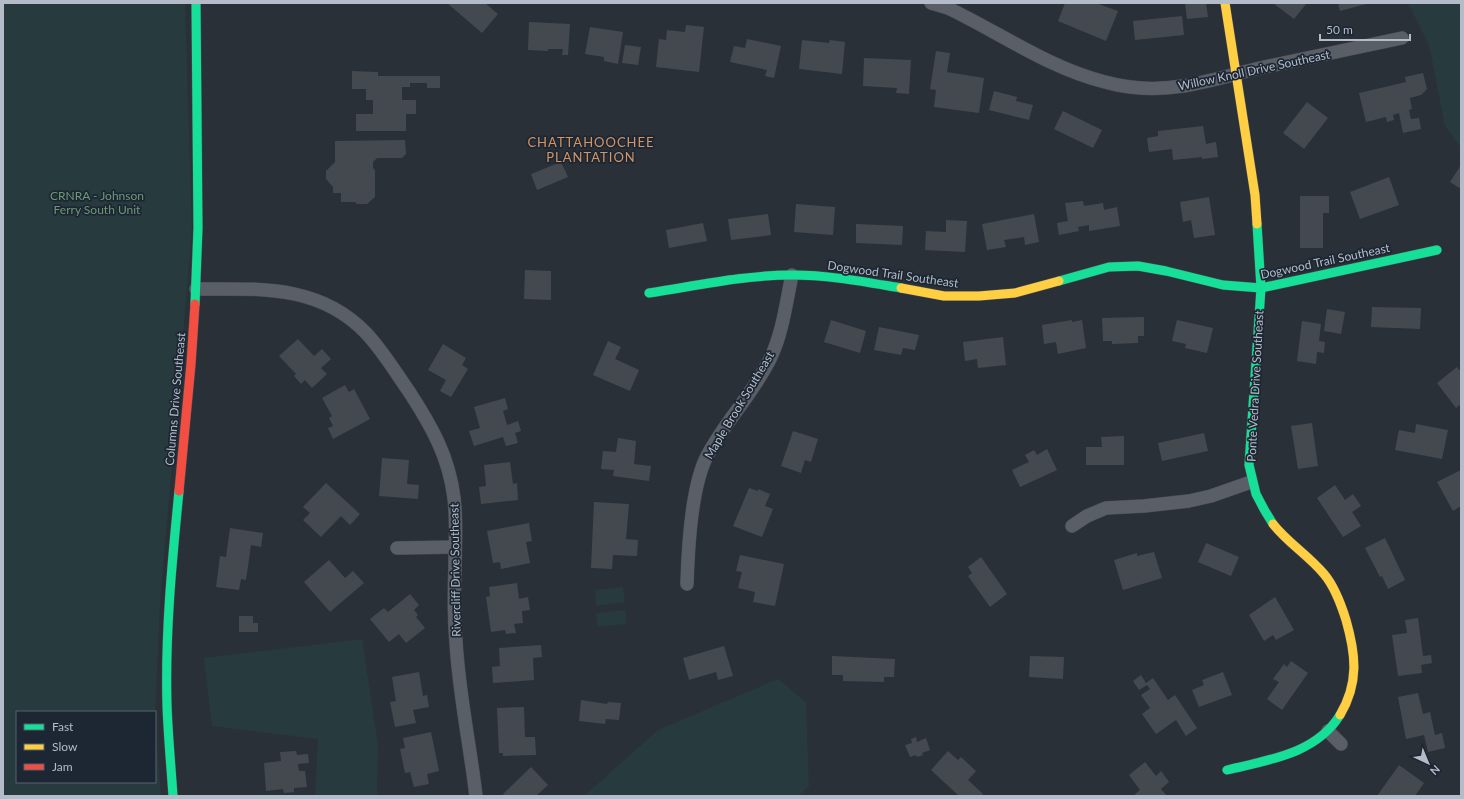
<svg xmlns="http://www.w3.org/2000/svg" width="1464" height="799" font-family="Lato,sans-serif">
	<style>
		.green { fill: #273a3e; fill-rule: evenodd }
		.building { fill: #444950 }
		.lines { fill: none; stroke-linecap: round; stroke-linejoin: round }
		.street-casing { stroke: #484c53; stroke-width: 14 }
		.fast-casing { stroke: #484c53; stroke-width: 10 }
		.slow-casing { stroke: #484c53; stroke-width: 10 }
		.jam-casing { stroke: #484c53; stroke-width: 10 }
		.street { stroke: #5a5e66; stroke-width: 13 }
		.fast { stroke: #16e098; stroke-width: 9 }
		.slow { stroke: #ffcf43; stroke-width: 9 }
		.jam { stroke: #f24e42; stroke-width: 9 }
		.labels { text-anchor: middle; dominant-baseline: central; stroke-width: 3.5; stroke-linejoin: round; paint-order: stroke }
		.street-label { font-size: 12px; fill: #b4bcc9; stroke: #1d2633 }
		.park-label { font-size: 12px; fill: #6b9a76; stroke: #1d2633 }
		.neighbourhood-label { font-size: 13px; letter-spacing: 1px; fill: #d59563; stroke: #1d2633 }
	</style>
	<rect width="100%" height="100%" fill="#2a3038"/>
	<g class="green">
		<path d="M3,3H185L192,230L160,604L155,719L161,796H3ZM17,712H155V782H17Z"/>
		<polygon points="1408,3 1461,3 1461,148 1445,126 1429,45"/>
		<polygon points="623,587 625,602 596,606 595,590"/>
		<polygon points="625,610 626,624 598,627 596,613"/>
		<polygon points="362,639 378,745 377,796 315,796 318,739 212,726 204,658"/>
		<polygon points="778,679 806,702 809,786 798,796 584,796 658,730"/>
	</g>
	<g class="building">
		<polygon points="447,3 485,3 498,14 482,33"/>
		<polygon points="1065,3 1096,3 1118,11 1106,41 1058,21"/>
		<polygon points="1185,3 1206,3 1208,17 1187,19"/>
		<polygon points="1273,3 1305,3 1306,4 1294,19"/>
		<polygon points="1338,3 1370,3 1340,11"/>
		<polygon points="1182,16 1184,35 1135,40 1133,21"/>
		<polygon points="529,22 570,24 568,55 562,55 563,49 548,49 548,51 528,50"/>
		<polygon points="686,25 704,27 699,72 656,67 659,39 666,40 667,30 685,32"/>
		<polygon points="590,27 623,32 618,64 604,61 604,57 585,54"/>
		<polygon points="747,39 781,46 774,78 765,76 767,70 730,62 734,46 745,48"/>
		<polygon points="802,40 829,43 830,40 845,42 842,74 799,69"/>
		<polygon points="625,45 641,47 638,65 622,63"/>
		<polygon points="936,51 950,53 947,72 984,78 979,113 934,107 936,90 930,89"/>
		<polygon points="864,58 911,60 909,94 896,93 897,88 863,86"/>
		<polygon points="352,71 378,72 378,76 440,76 440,88 427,88 427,83 410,83 410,87 402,87 402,100 416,100 416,114 406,114 406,131 356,131 356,114 373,114 373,100 366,100 366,89 352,89"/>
		<polygon points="1423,73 1427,89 1421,95 1410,98 1412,109 1409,110 1411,119 1419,118 1421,129 1403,133 1399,113 1393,115 1394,120 1387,122 1386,117 1366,122 1359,93 1406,82 1405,77"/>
		<polygon points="994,91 1017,97 1016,101 1033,105 1029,120 989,110"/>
		<polygon points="1307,102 1328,118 1304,149 1283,133"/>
		<polygon points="1063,111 1102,130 1093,148 1054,129"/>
		<polygon points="1203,126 1206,144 1216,142 1218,157 1202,159 1202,157 1173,160 1172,149 1149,152 1147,138 1158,136 1158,131"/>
		<polygon points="405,140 406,154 402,158 377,158 373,162 373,168 375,170 375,197 367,204 357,204 355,202 341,202 341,193 333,193 333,187 326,179 326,171 335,162 335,141"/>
		<polygon points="561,162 568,177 537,190 531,174"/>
		<polygon points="1461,165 1461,189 1450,182"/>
		<polygon points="1389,177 1399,205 1360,219 1350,192"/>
		<polygon points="1300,196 1329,196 1329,213 1323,213 1323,248 1300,248"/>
		<polygon points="1209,197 1215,235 1194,238 1191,220 1183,222 1180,202"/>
		<polygon points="1083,201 1084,206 1103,203 1104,210 1117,207 1120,226 1089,231 1089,225 1078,227 1079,231 1059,235 1057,223 1068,221 1065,203"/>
		<polygon points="796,204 835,207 833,235 794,232"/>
		<polygon points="768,214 771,235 731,240 728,219"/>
		<polygon points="1034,214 1039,242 1025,245 1024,237 1004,240 1006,247 987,250 982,224"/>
		<polygon points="946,220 967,221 965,252 925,250 926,231 946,232"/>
		<polygon points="703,223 707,241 669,248 666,230"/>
		<polygon points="856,224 903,226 902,245 856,243"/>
		<polygon points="525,270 551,271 551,300 524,299"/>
		<polygon points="1372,307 1421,308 1420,329 1371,327"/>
		<polygon points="1327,309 1345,312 1341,334 1324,331"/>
		<polygon points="1144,317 1144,336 1138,336 1138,343 1112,344 1112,341 1103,341 1102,318"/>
		<polygon points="831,320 866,331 860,353 824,342"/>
		<polygon points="1072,320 1072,322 1082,320 1086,348 1058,354 1056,342 1044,344 1042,325"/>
		<polygon points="1177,320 1213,328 1207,353 1185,348 1186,344 1172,341"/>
		<polygon points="1302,321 1321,324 1319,341 1325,342 1324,353 1317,352 1316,364 1297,361"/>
		<polygon points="879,327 919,335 915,350 903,348 901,355 874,350"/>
		<polygon points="1003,337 1006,365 978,368 977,359 965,361 963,342"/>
		<polygon points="298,339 314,356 322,349 331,359 321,368 327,374 312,388 305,380 301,384 294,376 296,374 279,356"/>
		<polygon points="608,341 621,347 615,359 639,370 630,391 593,375"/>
		<polygon points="443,344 466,358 462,365 468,369 451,397 440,391 446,380 428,370"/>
		<polygon points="1457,367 1459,370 1461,369 1461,404 1456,408 1437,383"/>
		<polygon points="345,385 349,392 354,389 370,419 333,439 328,428 333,426 329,418 332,416 322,398"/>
		<polygon points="505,398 508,409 503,411 507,425 518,421 521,431 515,433 518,443 506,446 503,437 474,446 469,431 480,428 474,407"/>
		<polygon points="1312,423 1318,466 1298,469 1291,426"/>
		<polygon points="1416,424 1448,430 1442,459 1395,450 1399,430 1415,433"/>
		<polygon points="793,431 818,439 811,462 805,460 801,473 781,466"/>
		<polygon points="1204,433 1208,451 1162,461 1158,443"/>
		<polygon points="1124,436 1124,465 1086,465 1086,447 1102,447 1101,437"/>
		<polygon points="618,438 636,441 634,464 651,466 649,481 613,476 614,470 601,469 603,451 616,452"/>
		<polygon points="1047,449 1057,470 1020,487 1012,470 1029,462 1025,455 1034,450 1037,455"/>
		<polygon points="382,458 409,460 407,484 419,485 418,499 379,496"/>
		<polygon points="510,462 513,484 517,483 518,500 481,504 479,487 486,486 484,465"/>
		<polygon points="1461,470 1461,506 1453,511 1437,482"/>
		<polygon points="326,483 360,514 350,525 341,516 321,537 303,520 310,513 303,507"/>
		<polygon points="1335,485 1345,500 1353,494 1361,506 1352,512 1361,526 1343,537 1317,498"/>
		<polygon points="749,488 758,491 758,489 770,494 765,506 773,509 762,537 733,526"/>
		<polygon points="594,502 629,504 626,539 638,540 637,556 613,555 612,569 591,568"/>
		<polygon points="529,523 532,541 526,542 530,563 501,569 500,562 493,563 487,531"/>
		<polygon points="230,528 263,533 261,547 251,545 246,580 241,579 239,590 216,587 220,556 226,557"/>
		<polygon points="1385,538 1405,580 1388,589 1382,576 1380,577 1365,548"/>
		<polygon points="1206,543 1239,557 1231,576 1198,562"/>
		<polygon points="1154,552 1162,578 1123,590 1114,560 1137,553 1137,556"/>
		<polygon points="740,555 784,564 775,606 753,602 755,592 738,588 742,572 736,571"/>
		<polygon points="981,557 1007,594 990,607 968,576 972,573 968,567"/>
		<polygon points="329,560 345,578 353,571 364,583 330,612 304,582"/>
		<polygon points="517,583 519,599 528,597 530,610 522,611 523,623 514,624 516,633 506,634 505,630 491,632 486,597 490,596 489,587"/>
		<polygon points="410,594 419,605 414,610 418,615 416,617 425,628 406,643 399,634 389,642 370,619 384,608 388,612"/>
		<polygon points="1275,597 1294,630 1276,640 1273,635 1264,641 1249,615"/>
		<polygon points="239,616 253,616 253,623 258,623 258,632 239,632"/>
		<polygon points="1418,618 1423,656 1431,655 1432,663 1421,665 1422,673 1398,676 1392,635 1407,633 1405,620"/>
		<polygon points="541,645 542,657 533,658 534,680 493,683 492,667 500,666 499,648"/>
		<polygon points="724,646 733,676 718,680 716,672 689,680 683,658"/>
		<polygon points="832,656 895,659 894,677 884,677 884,682 843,681 843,675 832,675"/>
		<polygon points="1030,656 1064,657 1063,679 1029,677"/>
		<polygon points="1291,661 1308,673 1282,710 1267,699 1279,682 1273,679 1284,664 1287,667"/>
		<polygon points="419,672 423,696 427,695 429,707 413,710 416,723 395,727 390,702 396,701 392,677"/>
		<polygon points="1223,672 1232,695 1199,707 1192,690 1204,685 1202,680"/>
		<polygon points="1141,675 1146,683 1153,678 1168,700 1175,695 1197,728 1186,736 1176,720 1156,734 1142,714 1150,708 1141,695 1150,689 1147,685 1139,690 1133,681"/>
		<polygon points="1418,693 1423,714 1430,712 1435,735 1442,733 1445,748 1428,752 1424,735 1406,739 1398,697"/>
		<polygon points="581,700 607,704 608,702 621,703 619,720 606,719 605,724 579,721"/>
		<polygon points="524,707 525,737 535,737 536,755 503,756 503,753 499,753 497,708"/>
		<polygon points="431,732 439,771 427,774 429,784 414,787 410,772 405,773 400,749 405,748 403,738"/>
		<polygon points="916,737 917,742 926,738 930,750 922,753 923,755 917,757 916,755 910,757 905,745 912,743 911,739"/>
		<polygon points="296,751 297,755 308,754 309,763 298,764 299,771 305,771 307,787 294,788 294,792 284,793 283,789 266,791 264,763 281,761 280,752"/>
		<polygon points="948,751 958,760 961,757 976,771 968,780 983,794 982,796 959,796 931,770"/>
		<polygon points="1145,762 1156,776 1161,771 1169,782 1161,789 1167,796 1133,796 1140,790 1129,775"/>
		<polygon points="1399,765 1424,783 1415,796 1402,795 1377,796"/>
		<polygon points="531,767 548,785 536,796 505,796 503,794"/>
	</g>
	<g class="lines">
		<defs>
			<g id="street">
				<path d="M931,3L948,8C1000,33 1049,68 1105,82C1130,89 1157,90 1183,86C1209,82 1234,74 1260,68C1307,58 1355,48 1402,38"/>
				<path d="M196,289C259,289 319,284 366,333C383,351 396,373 410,393C432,427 449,457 454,498C457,521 455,545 455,568C454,593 454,618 456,642C459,694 470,745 476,796"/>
				<polyline points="1072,526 1087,516 1106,508 1144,506 1189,501 1211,496 1251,482"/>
				<polyline points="397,548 455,547"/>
				<path d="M687,584C688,549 691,487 707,456C725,421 754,393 771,357C783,331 786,303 792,275"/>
				<polyline points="1328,731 1341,744"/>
			</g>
			<g id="fast">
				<polyline points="1257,224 1261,288 1249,465 1256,494 1265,511 1273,524"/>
				<polyline points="1059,281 1109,267 1138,266 1166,271 1223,285 1261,288 1437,250"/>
				<path d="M649,293C696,286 744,275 792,275C829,275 865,282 901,288"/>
				<polyline points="195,304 198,228 196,3"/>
				<path d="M1227,770C1268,760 1316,754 1340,715"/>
				<path d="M173,796C171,766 168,735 167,705C165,633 172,562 179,491"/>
			</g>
			<g id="slow">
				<polyline points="1225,3 1255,195 1257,224"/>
				<polyline points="901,288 944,296 979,296 1015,293 1059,281"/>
				<path d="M1273,524C1288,543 1308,555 1324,574C1335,587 1341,604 1346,620C1356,655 1359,683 1340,715"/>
			</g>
			<polyline id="jam" points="179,491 191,364 195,304"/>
		</defs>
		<use href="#street" class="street-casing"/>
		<use href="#fast" class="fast-casing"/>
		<use href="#slow" class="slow-casing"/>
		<use href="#jam" class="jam-casing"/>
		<use href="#street" class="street"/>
		<use href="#fast" class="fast"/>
		<use href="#slow" class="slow"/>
		<use href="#jam" class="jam"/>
	</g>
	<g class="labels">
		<g class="street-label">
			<text transform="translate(1254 70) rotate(-12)">Willow Knoll Drive Southeast</text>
			<text transform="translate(1325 261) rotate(-12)">Dogwood Trail Southeast</text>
			<text transform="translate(893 274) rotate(8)">Dogwood Trail Southeast</text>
			<text transform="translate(1255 386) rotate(-87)">Ponte Vedra Drive Southeast</text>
			<text transform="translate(175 399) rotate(-85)">Columns Drive Southeast</text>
			<text transform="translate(739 405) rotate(-59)">Maple Brook Southeast</text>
			<text transform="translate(455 570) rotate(-91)">Rivercliff Drive Southeast</text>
		</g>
		<g class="park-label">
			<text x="97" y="195">CRNRA - Johnson<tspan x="97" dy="14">Ferry South Unit</tspan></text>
		</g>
		<g class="neighbourhood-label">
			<text x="591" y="142">CHATTAHOOCHEE<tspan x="591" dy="15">PLANTATION</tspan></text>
		</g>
	</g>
	<rect width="1464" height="799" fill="none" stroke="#b4bcc9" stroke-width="8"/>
	<rect x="16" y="711" width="140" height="72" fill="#1d2633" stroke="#59626f"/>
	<rect x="24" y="724" width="20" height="6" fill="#16e098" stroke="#59626f"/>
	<text x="52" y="731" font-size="12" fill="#b4bcc9">Fast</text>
	<rect x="24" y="744" width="20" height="6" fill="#ffcf43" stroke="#59626f"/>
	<text x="52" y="751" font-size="12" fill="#b4bcc9">Slow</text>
	<rect x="24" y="764" width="20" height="6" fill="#f24e42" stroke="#59626f"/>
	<text x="52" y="771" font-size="12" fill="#b4bcc9">Jam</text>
	<g transform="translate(1428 763) rotate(136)" stroke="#1d2633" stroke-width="3" paint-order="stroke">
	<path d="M0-3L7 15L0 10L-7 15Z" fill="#b4bcc9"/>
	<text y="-6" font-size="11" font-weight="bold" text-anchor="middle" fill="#b4bcc9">N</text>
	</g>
	<path d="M1320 34v6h90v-6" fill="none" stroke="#b4bcc9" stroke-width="2"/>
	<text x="1326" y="34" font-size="12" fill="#b4bcc9" stroke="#1d2633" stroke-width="3" paint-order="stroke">50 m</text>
</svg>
